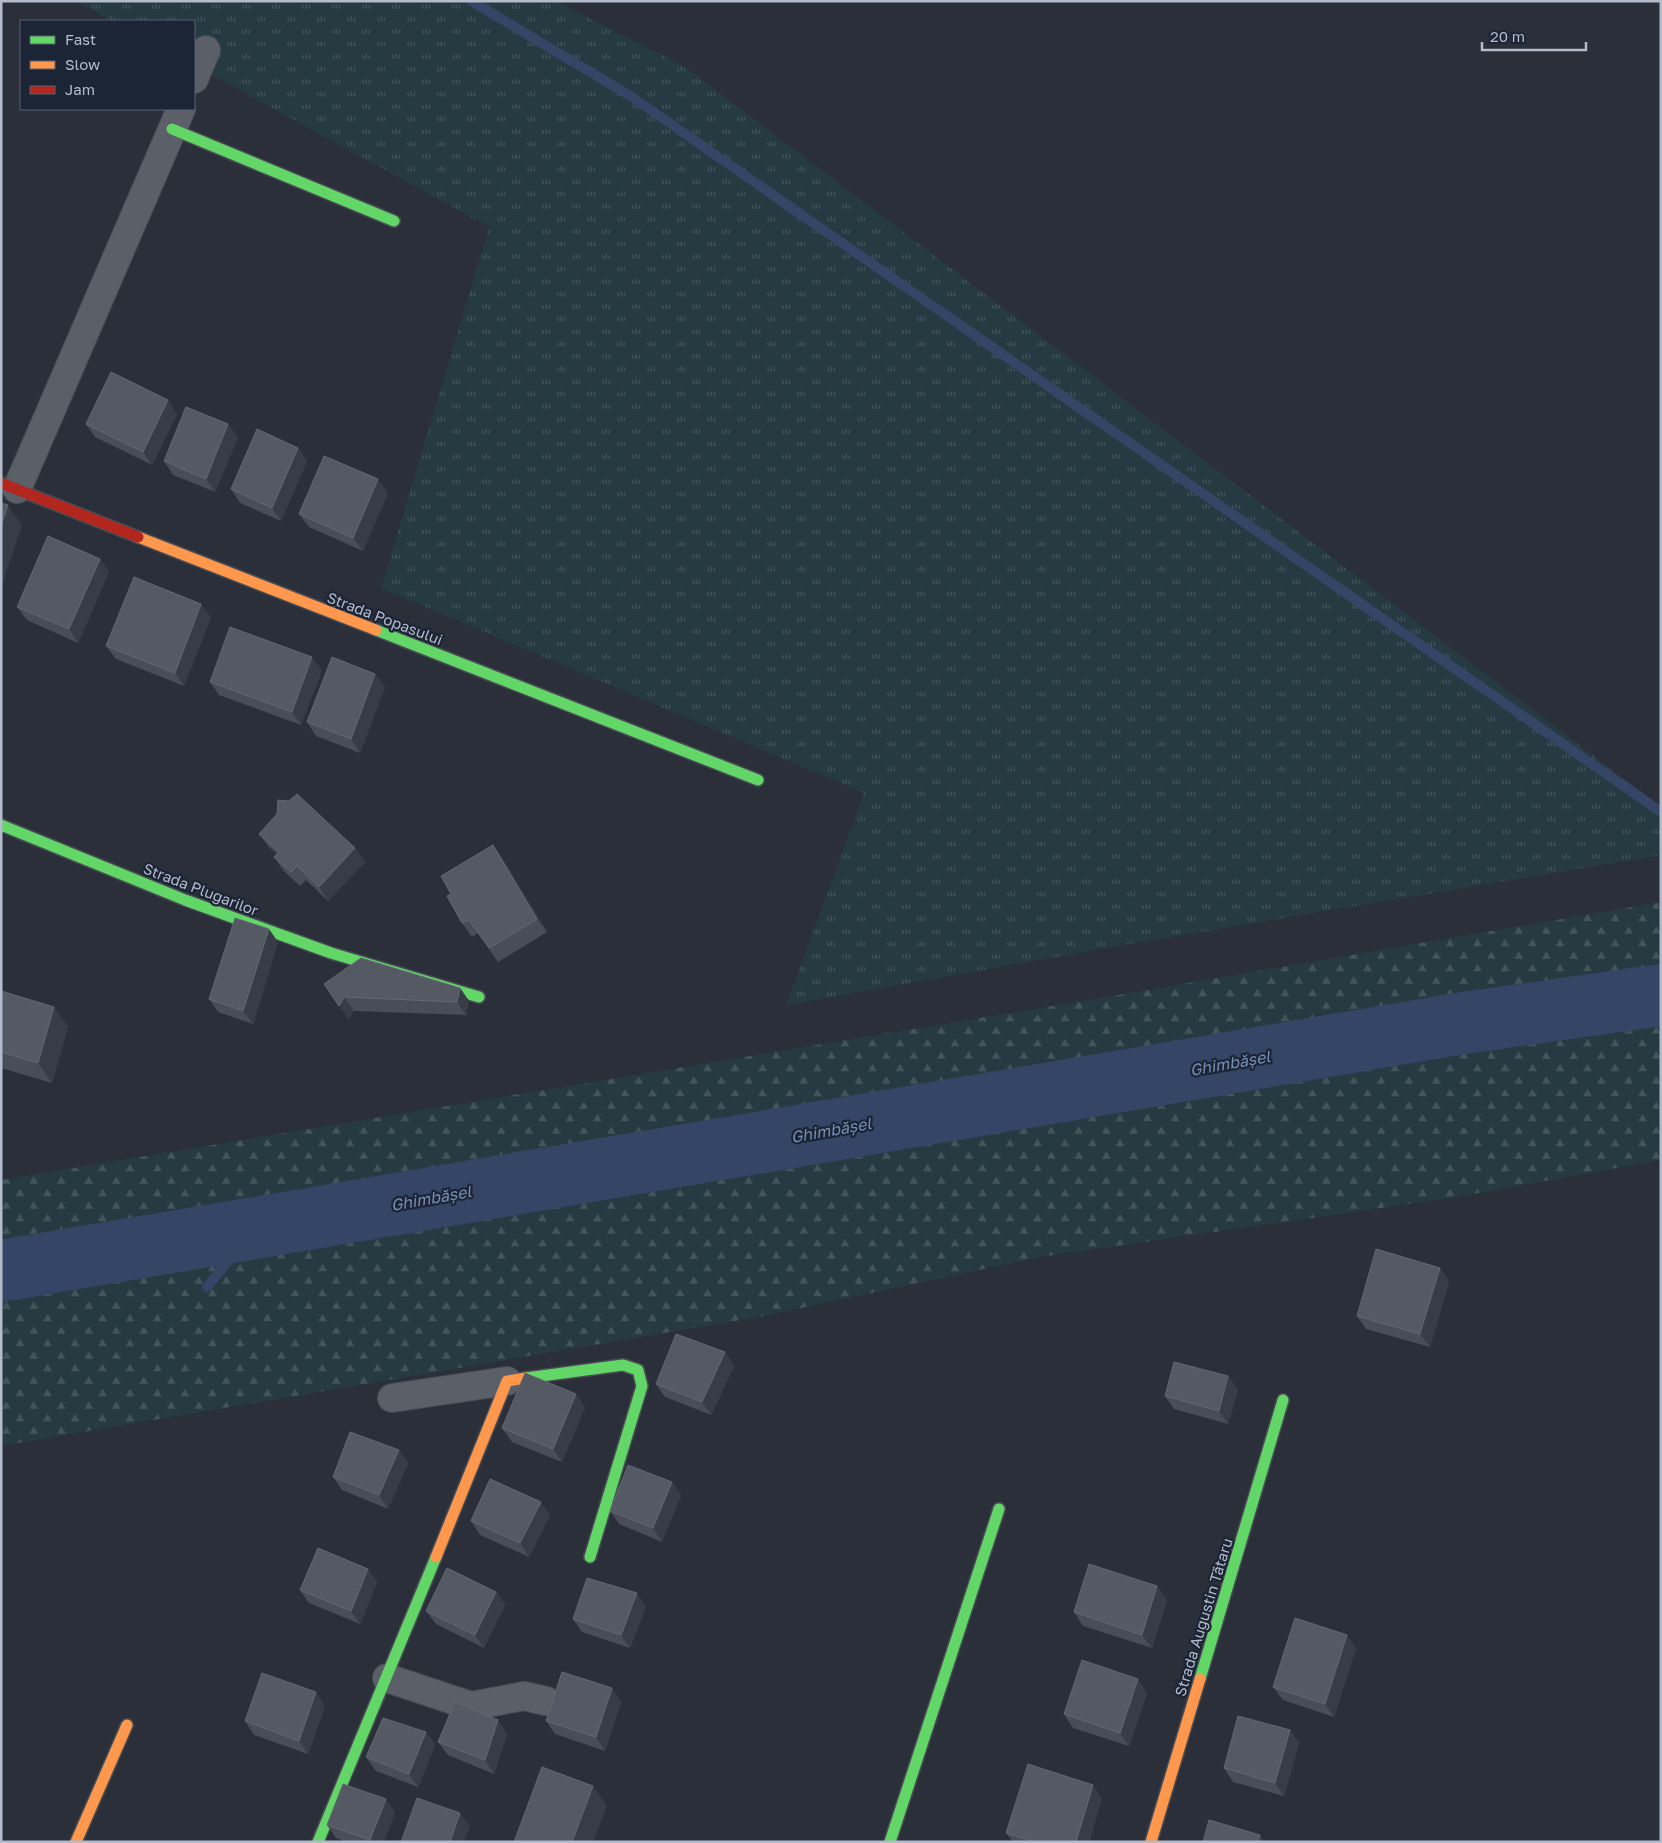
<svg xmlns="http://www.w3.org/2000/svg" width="1662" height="1843" font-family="'Golos Text',sans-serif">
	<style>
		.grass { fill: url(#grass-tufts) }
		.forest { fill: url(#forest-firs) }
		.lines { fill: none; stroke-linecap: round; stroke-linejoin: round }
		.stream { stroke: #344565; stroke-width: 10 }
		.river { stroke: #344565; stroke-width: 62 }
		.street-casing { stroke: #484c54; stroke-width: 30 }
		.fast-casing { stroke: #484c54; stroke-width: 14 }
		.slow-casing { stroke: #484c54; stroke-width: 14 }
		.jam-casing { stroke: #484c54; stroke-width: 14 }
		.street { stroke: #5a5f68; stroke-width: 28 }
		.fast { stroke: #63d668; stroke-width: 11 }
		.slow { stroke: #ff974d; stroke-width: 11 }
		.jam { stroke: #b3261e; stroke-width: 11 }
		.wall { fill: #484d58 }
		.shaded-wall { fill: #373c47 }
		.building { fill: #545964; stroke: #636874 }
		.labels { text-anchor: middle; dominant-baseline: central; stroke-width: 4.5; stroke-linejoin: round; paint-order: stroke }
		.street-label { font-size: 15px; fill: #b4bbcb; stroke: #1c2536 }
		.water-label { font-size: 16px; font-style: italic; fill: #798eb5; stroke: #1c2536 }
	</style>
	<defs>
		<pattern id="grass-tufts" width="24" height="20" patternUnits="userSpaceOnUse" patternTransform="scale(1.25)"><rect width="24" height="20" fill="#263a41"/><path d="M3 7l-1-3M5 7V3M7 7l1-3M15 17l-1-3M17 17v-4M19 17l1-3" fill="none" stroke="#43555b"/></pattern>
		<pattern id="forest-firs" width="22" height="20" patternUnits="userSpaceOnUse" patternTransform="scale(1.25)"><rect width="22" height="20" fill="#263a41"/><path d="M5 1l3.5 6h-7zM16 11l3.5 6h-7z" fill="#43555b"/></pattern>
	</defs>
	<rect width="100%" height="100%" fill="#2a2f3a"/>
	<polygon class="grass" points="76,1 555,1 687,68 1661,807 1661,855 1112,947 786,1005 864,793 381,588 489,227 194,65 194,21 113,21"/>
	<polygon class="forest" points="1661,902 1661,1160 1457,1197 1040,1257 758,1317 1,1446 1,1180 1118,995"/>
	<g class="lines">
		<g class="stream">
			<polyline points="471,1 632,97 1661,812"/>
			<polyline points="207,1287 256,1227"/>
		</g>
		<polyline class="river" points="1,1271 1464,1023 1661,995"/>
		<defs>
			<g id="street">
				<polyline points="194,79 206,50"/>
				<polyline points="17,489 181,109"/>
				<polyline points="392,1398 507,1381"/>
				<polyline points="387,1678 471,1706 524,1696 546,1701"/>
			</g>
			<g id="fast">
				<polyline points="172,129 394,221"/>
				<polyline points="376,630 758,780"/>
				<polyline points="1,825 185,900 331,953 479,997"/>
				<polyline points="526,1378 623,1365 638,1370 642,1386 590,1557"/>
				<polyline points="1200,1679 1283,1400"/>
				<polyline points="318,1842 436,1557"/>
				<polyline points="890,1842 999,1509"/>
			</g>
			<g id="slow">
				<polyline points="138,537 376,630"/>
				<polyline points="436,1557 507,1381 526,1378"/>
				<polyline points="76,1842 127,1725"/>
				<polyline points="1151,1842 1200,1679"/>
			</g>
			<polyline id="jam" points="1,483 138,537"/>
		</defs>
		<use href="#street" class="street-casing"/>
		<use href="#fast" class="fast-casing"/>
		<use href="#slow" class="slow-casing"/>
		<use href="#jam" class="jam-casing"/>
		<use href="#street" class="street"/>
		<use href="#fast" class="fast"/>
		<use href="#slow" class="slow"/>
		<use href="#jam" class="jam"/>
	</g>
	<g class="wall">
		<polygon points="177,414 152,465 95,437 86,424"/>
		<polygon points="238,437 215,492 173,475 164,461"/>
		<polygon points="298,448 307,461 281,521 240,503 231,489"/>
		<polygon points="388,493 363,551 309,527 299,514"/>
		<polygon points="100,559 109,572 78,643 27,620 17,607"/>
		<polygon points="211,617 184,686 116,659 106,646"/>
		<polygon points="322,670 301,725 219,695 210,682"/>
		<polygon points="385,687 360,753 316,736 307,722"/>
		<polygon points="259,834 355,848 365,862 328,901 306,880 300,886 283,870 274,857 277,854 269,847"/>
		<polygon points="502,858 547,932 498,962 478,933 472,937 462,923 451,894"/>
		<polygon points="278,942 253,1024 218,1012 209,999"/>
		<polygon points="324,984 460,988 469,1001 466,1015 354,1011 349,1019"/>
		<polygon points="1,991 68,1026 52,1083 1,1068"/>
		<polygon points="1440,1268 1449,1282 1430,1347 1366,1329 1357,1316"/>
		<polygon points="725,1352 734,1366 711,1415 665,1397 656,1384"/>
		<polygon points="1228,1376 1238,1390 1228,1424 1174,1409 1165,1396"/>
		<polygon points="585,1407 562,1462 512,1442 502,1428"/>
		<polygon points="408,1463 388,1509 342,1490 333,1477"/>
		<polygon points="672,1482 681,1495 662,1542 619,1524 610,1511"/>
		<polygon points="550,1515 529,1557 480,1535 471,1521"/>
		<polygon points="368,1569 377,1582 360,1624 309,1603 300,1590"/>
		<polygon points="1157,1586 1167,1600 1152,1648 1083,1626 1074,1612"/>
		<polygon points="496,1592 505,1605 484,1648 436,1624 426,1611"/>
		<polygon points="646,1607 630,1648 582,1632 573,1619"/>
		<polygon points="1356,1648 1334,1717 1283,1700 1273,1687"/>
		<polygon points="612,1688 621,1702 605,1751 555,1734 546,1721"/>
		<polygon points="1147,1693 1129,1746 1073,1728 1064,1714"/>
		<polygon points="325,1706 308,1754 254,1735 245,1721"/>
		<polygon points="498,1720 507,1734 494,1774 448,1755 438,1742"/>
		<polygon points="1290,1730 1299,1743 1284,1796 1233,1782 1224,1768"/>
		<polygon points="426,1732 435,1745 418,1787 376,1771 366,1757"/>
		<polygon points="1102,1798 1089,1842 1013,1842 1006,1833"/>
		<polygon points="395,1812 384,1842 346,1842 336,1838 327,1825"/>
	</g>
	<g class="shaded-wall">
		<polygon points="168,400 177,414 152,465 143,452"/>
		<polygon points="228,424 238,437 215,492 206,479"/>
		<polygon points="298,448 307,461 281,521 272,508"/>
		<polygon points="378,479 388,493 363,551 353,538"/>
		<polygon points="8,505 22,525 1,588 1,526"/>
		<polygon points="100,559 109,572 78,643 69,629"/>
		<polygon points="201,604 211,617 184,686 175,673"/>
		<polygon points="312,657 322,670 301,725 292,712"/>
		<polygon points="375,674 385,687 360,753 351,739"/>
		<polygon points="493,845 502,858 547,932 537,919"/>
		<polygon points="355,848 365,862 328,901 319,887"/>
		<polygon points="269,929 278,942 253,1024 243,1011"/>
		<polygon points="460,988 469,1001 466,1015 457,1002"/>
		<polygon points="344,997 354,1011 349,1019 339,1006"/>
		<polygon points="54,1007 68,1026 52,1083 38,1063"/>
		<polygon points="1440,1268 1449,1282 1430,1347 1420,1334"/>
		<polygon points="725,1352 734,1366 711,1415 702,1402"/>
		<polygon points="1228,1376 1238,1390 1228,1424 1219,1411"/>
		<polygon points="576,1394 585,1407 562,1462 553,1449"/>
		<polygon points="399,1450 408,1463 388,1509 379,1495"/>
		<polygon points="672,1482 681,1495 662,1542 653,1528"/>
		<polygon points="541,1502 550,1515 529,1557 520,1543"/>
		<polygon points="368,1569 377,1582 360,1624 351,1611"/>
		<polygon points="1157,1586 1167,1600 1152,1648 1142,1635"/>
		<polygon points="496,1592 505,1605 484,1648 475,1635"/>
		<polygon points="637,1593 646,1607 630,1648 621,1635"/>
		<polygon points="1347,1635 1356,1648 1334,1717 1325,1704"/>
		<polygon points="1138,1679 1147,1693 1129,1746 1120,1733"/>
		<polygon points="612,1688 621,1702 605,1751 596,1737"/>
		<polygon points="316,1692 325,1706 308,1754 299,1741"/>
		<polygon points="498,1720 507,1734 494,1774 485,1760"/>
		<polygon points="1290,1730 1299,1743 1284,1796 1275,1783"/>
		<polygon points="426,1732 435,1745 418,1787 409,1774"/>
		<polygon points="1093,1785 1102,1798 1089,1842 1076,1842"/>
		<polygon points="593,1786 607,1806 593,1842 572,1842"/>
		<polygon points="386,1799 395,1812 384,1842 371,1842 370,1840"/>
		<polygon points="460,1813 470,1826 464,1842 450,1842"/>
		<polygon points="1260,1835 1265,1842 1258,1842"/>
	</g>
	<g class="building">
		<polygon points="111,372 168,400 143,452 86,424"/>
		<polygon points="186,407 228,424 206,479 164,461"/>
		<polygon points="257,429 298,448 272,508 231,489"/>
		<polygon points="324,456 378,479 353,538 299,514"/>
		<polygon points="1,503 8,505 1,526"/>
		<polygon points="48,536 100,559 69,629 17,607"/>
		<polygon points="134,577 201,604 175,673 106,646"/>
		<polygon points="230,627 312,657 292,712 210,682"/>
		<polygon points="332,657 375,674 351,739 307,722"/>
		<polygon points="297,794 355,848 319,887 297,866 291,872 274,857 279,852 259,834 277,814 278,800 289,801"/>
		<polygon points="493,845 537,919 489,948 469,920 462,923 447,896 451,894 441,876"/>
		<polygon points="235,918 269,929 243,1011 209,999"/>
		<polygon points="361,958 460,988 457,1002 344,997 339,1006 324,984"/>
		<polygon points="1,991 54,1007 38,1063 1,1052"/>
		<polygon points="1376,1249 1440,1268 1420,1334 1357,1316"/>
		<polygon points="676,1334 725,1352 702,1402 656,1384"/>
		<polygon points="1174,1362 1228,1376 1219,1411 1165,1396"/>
		<polygon points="525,1373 576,1394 553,1449 502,1428"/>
		<polygon points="350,1432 399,1450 379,1495 333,1477"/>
		<polygon points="628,1465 672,1482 653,1528 610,1511"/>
		<polygon points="490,1479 541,1502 520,1543 471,1521"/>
		<polygon points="318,1548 368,1569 351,1611 300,1590"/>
		<polygon points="1089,1564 1157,1586 1142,1635 1074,1612"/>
		<polygon points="447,1568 496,1592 475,1635 426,1611"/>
		<polygon points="587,1578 637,1593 621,1635 573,1619"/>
		<polygon points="1295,1618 1347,1635 1325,1704 1273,1687"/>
		<polygon points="1082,1660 1138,1679 1120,1733 1064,1714"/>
		<polygon points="562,1672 612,1688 596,1737 546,1721"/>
		<polygon points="262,1673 316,1692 299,1741 245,1721"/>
		<polygon points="455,1702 498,1720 485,1760 438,1742"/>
		<polygon points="1238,1716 1290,1730 1275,1783 1224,1768"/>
		<polygon points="383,1718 426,1732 409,1774 366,1757"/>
		<polygon points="1028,1764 1093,1785 1076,1842 1035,1842 1006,1833"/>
		<polygon points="542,1767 593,1786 572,1842 514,1842"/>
		<polygon points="343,1784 386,1799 370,1840 327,1825"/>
		<polygon points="417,1798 460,1813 450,1842 401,1842"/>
		<polygon points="1209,1820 1260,1835 1258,1842 1203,1842"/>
	</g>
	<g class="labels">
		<g class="street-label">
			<text transform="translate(385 618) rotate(21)">Strada Popasului</text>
			<text transform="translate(201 889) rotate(21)">Strada Plugarilor</text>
			<text transform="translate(1203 1617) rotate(-73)">Strada Augustin Tătaru</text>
		</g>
		<g class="water-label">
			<text transform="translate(1230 1063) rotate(-10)">Ghimbășel</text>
			<text transform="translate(831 1130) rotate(-10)">Ghimbășel</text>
			<text transform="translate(431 1198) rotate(-10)">Ghimbășel</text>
		</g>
	</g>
	<rect width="1662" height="1843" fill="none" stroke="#b4bbcb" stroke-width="5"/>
	<rect x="20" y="20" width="175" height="90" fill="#1c2536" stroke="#596172"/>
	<rect x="30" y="36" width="25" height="8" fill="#63d668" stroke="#596172"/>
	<text x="65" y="45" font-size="15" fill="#b4bbcb">Fast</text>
	<rect x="30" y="61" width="25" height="8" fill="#ff974d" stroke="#596172"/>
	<text x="65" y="70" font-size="15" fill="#b4bbcb">Slow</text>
	<rect x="30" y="86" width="25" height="8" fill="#b3261e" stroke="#596172"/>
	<text x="65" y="95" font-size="15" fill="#b4bbcb">Jam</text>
	<path d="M1482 42v8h104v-8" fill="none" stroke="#b4bbcb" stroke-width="2.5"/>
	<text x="1490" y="42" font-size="15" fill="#b4bbcb" stroke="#1c2536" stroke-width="4" paint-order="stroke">20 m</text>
</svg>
